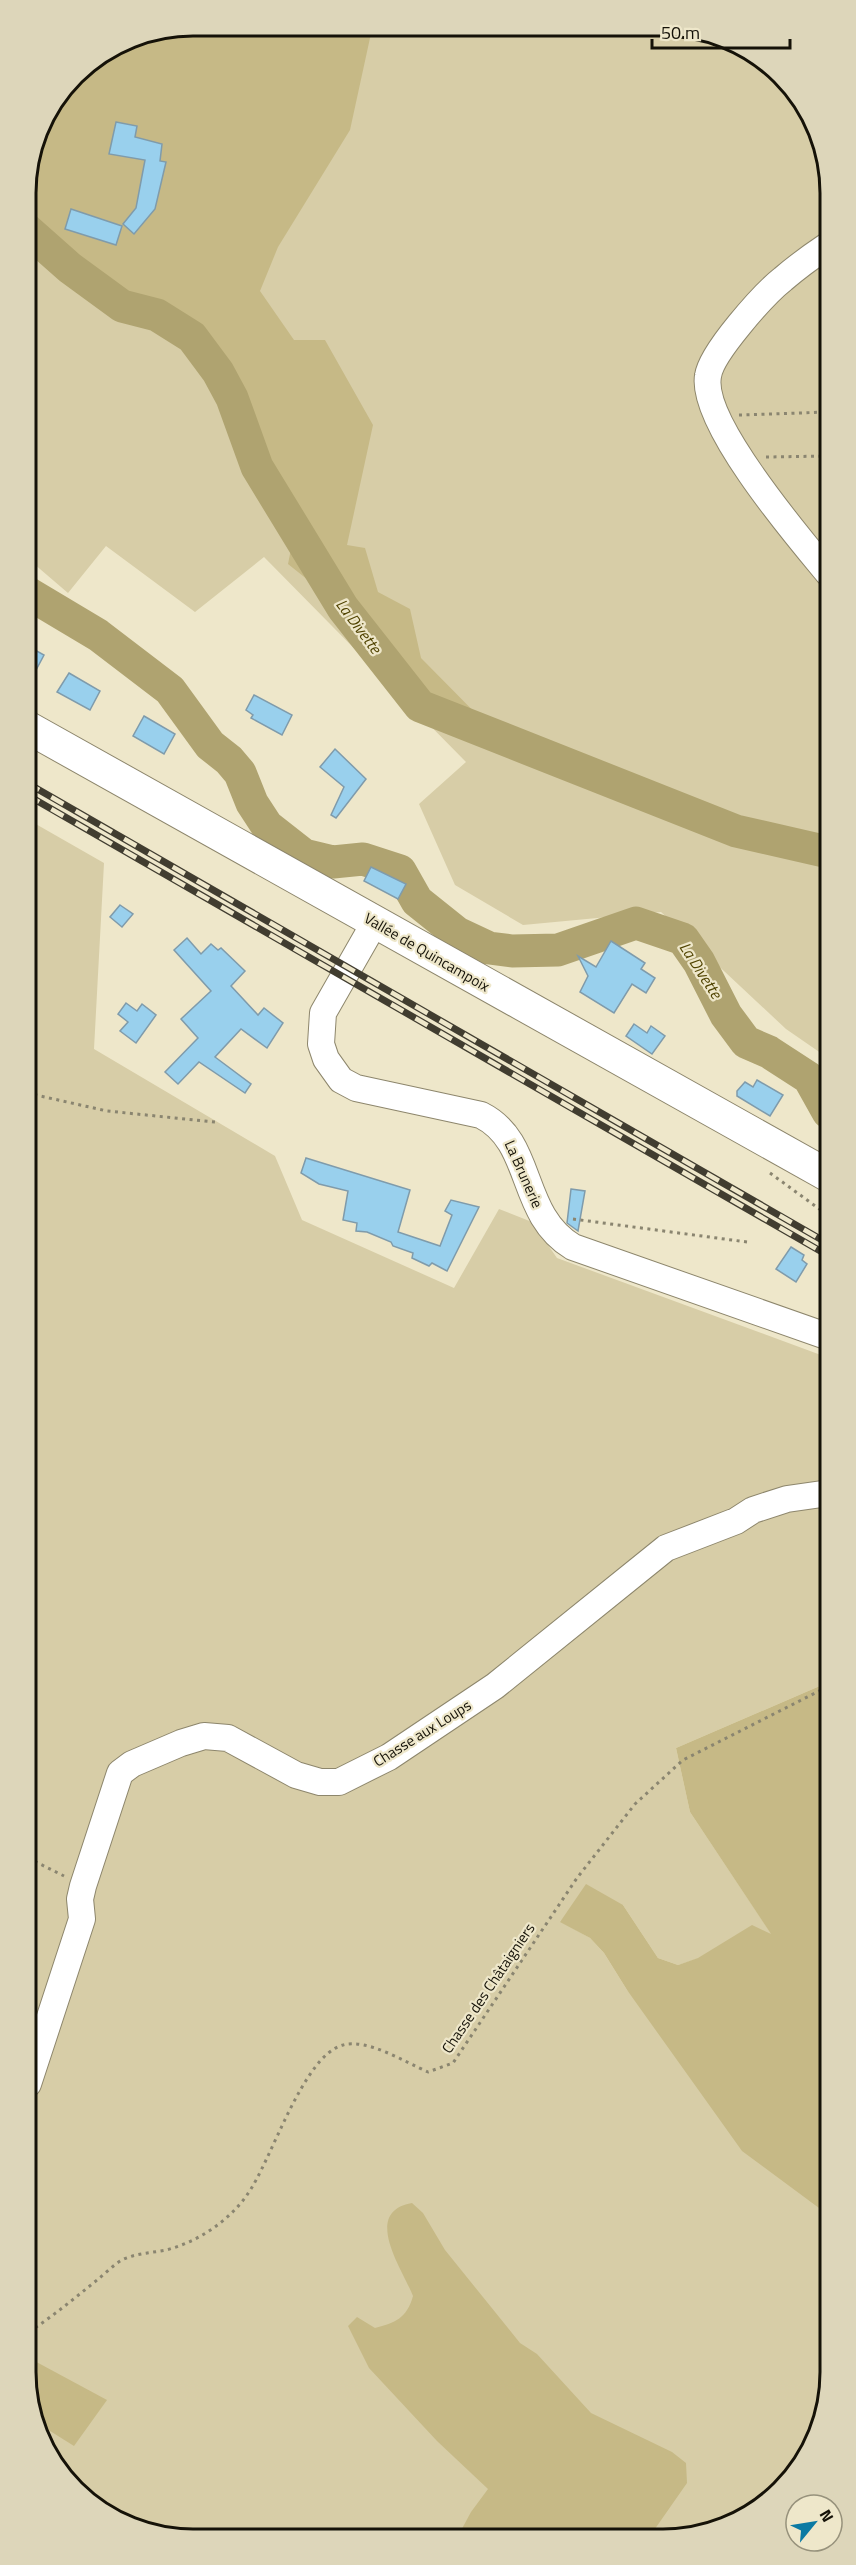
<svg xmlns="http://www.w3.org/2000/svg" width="856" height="2565" font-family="'Titillium Web',sans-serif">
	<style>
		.green { fill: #d7cda7 }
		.forest { fill: #c6b986 }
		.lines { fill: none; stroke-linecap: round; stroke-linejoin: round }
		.river { stroke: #afa370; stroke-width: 33 }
		.building { fill: #99d0ed; stroke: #7f9bab; stroke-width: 1.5 }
		.minor-casing { stroke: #8d866c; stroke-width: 28 }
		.major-casing { stroke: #8d866c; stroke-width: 34 }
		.path { stroke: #8a8570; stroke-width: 3; stroke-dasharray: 3 4.5; stroke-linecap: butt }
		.minor { stroke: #fff; stroke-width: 26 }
		.major { stroke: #fff; stroke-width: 32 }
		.rail-casing { stroke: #413d30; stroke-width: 7 }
		.rail { stroke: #eee7ca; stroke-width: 4.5; stroke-dasharray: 14; stroke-linecap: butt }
		.labels { text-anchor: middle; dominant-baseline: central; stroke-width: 4.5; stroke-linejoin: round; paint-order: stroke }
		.street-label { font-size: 15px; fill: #151208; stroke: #eee7ca }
		.water-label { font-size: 16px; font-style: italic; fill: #504300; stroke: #eee7ca }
		.rim { fill: none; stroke: #151208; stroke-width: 3 }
	</style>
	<rect width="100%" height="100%" fill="#eee7ca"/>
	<g class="green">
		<polygon points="193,26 696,29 781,74 827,160 828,1058 786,1029 661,912 523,925 455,885 419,804 466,762 264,557 195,612 106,546 68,593 26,557 26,182 43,118 82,67 129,38"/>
		<polygon points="27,819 104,863 94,1049 275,1156 302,1220 454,1288 499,1209 532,1222 557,1258 829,1358 829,1682 676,1748 690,1812 772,1935 678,1965 658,1958 623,1905 560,1921 590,1938 604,1953 627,1990 819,2208 830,2208 830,2383 818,2436 789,2482 747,2517 696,2536 160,2536 75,2491 29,2405"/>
	</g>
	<g class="forest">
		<polygon points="193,26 375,27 370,38 350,130 278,247 260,291 294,340 325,340 373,425 347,545 365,548 378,592 410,609 421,658 501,739 420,706 343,608 288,564 295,529 257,467 232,398 218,372 192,337 26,228 26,182 43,118 82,67 129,38"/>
		<polygon points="829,1682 830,2208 819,2208 742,2151 627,1990 604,1953 590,1938 560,1922 586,1884 623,1905 658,1958 678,1965 698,1958 752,1925 771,1934 690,1812 676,1748"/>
		<path d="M412,2203L423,2213L445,2250L520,2343L537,2354L591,2413L672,2452L686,2463L687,2483L650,2536H458L471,2512L488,2489L437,2441L369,2368L348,2326L357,2317L375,2328C395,2323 407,2318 413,2296C403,2270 361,2212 412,2203Z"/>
		<polygon points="29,2358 107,2400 74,2446 39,2424 29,2405"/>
	</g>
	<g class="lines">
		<g class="river">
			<polyline points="26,229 70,268 122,306 157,315 192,337 218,372 232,398 257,467 343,608 420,706 736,831 828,852"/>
			<polyline points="26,592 98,635 170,690 210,745 229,760 240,773 252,803 267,826 304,855 333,862 363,859 400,871 417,901 457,933 489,948 512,951 558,950 636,923 683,939 699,962 726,1015 746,1042 769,1052 809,1078 828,1112"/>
		</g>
	</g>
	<g class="building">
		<polygon points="116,122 137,126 135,137 162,144 160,161 166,162 155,209 134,234 123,224 136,208 145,160 109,154"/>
		<polygon points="71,209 122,226 116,245 65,229"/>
		<polygon points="26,645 44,655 27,687 27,662"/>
		<polygon points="69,673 100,691 90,710 57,692"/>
		<polygon points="254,695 292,715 282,735 251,718 253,715 246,710"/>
		<polygon points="144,716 175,734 164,754 133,736"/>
		<polygon points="335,749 366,779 336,818 331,815 344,787 320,767"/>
		<polygon points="371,867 406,884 398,899 364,881"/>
		<polygon points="120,905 133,914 122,927 110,917"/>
		<polygon points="187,938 201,954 211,944 218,950 221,948 245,971 231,986 258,1015 264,1008 283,1023 267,1048 241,1029 215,1057 251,1084 245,1093 199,1062 178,1084 165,1072 198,1038 181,1019 211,991 174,950"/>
		<polygon points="611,941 645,963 641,969 655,978 646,993 632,984 614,1013 580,992 588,976 578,956 596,967"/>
		<polygon points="126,1003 137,1011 142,1004 156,1015 136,1043 120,1031 128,1022 118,1014"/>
		<polygon points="634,1024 647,1033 651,1026 665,1036 652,1054 626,1036"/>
		<polygon points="757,1080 783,1095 770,1116 737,1096 737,1091 745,1082 753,1087"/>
		<polygon points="306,1158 410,1190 398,1232 440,1246 452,1215 445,1211 451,1200 479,1207 447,1271 432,1263 429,1266 412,1258 413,1253 393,1246 391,1242 367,1232 356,1231 357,1223 343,1220 348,1191 319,1184 301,1173"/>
		<polygon points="571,1189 585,1191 578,1231 567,1223"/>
		<polygon points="791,1247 804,1255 802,1260 807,1264 796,1282 776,1269"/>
	</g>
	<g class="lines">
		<defs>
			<g id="minor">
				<path d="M827,246C812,256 797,267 783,279C764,294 711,353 708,376C700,422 798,537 828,573"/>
				<path d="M375,922L323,1013L321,1044L326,1059L341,1080L356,1088L481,1115C535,1142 518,1214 573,1247L829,1337"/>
				<polyline points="28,2084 82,1919 80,1899 83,1886 120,1773 132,1764 181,1743 204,1736 228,1738 296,1775 320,1782 339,1782 389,1757 495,1686 666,1548 736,1521 753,1510 787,1499 829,1493"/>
			</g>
			<polyline id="major" points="27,727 829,1176"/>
		</defs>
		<use href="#minor" class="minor-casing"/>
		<use href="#major" class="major-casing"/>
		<g class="path">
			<polyline points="739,415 828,412"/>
			<polyline points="766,457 828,456"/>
			<polyline points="27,1093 107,1111 215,1122"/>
			<polyline points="770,1173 829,1216"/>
			<polyline points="573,1219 747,1242"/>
			<polyline points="28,1858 64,1876"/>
			<path d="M29,2332C53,2316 75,2298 97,2280C105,2274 113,2265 122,2260C136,2253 151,2253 166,2250C197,2242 228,2222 247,2195C271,2162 303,2055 343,2045C367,2038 405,2062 428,2072L453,2063L577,1878L635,1804L683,1760L829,1686"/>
		</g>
		<use href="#minor" class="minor"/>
		<use href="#major" class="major"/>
		<defs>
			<g id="rail">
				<polyline points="27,783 829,1244"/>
				<polyline points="27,795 829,1256"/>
			</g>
		</defs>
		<use href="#rail" class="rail-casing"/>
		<use href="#rail" class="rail"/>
	</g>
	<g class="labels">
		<g class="street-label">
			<text transform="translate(427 952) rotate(30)">Vallée de Quincampoix</text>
			<text transform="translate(524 1174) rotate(66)">La Brunerie</text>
			<text transform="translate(422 1733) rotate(-32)">Chasse aux Loups</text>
			<text transform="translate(488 1988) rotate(-56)">Chasse des Châtaigniers</text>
		</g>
		<g class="water-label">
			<text transform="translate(359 626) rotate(53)">La Divette</text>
			<text transform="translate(701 970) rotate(57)">La Divette</text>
		</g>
	</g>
	<path d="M0 0H856V2565H0ZM193 36H663A157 157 0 0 1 820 193V2372A157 157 0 0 1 663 2529H193A157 157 0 0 1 36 2372V193A157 157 0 0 1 193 36Z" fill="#ddd6ba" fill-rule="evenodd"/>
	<path class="rim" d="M193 36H663A157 157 0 0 1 820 193V2372A157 157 0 0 1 663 2529H193A157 157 0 0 1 36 2372V193A157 157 0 0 1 193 36Z"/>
	<g transform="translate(814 2523) rotate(60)"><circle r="28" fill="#eee7ca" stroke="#97927c" stroke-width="1.5"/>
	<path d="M0-4.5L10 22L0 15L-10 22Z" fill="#0b7aa3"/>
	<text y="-9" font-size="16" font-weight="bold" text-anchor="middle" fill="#151208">N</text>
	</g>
	<path d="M652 39v9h138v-9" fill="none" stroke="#151208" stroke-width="3"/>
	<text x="661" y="39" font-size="18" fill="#151208" stroke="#eee7ca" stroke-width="4.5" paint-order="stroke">50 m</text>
</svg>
